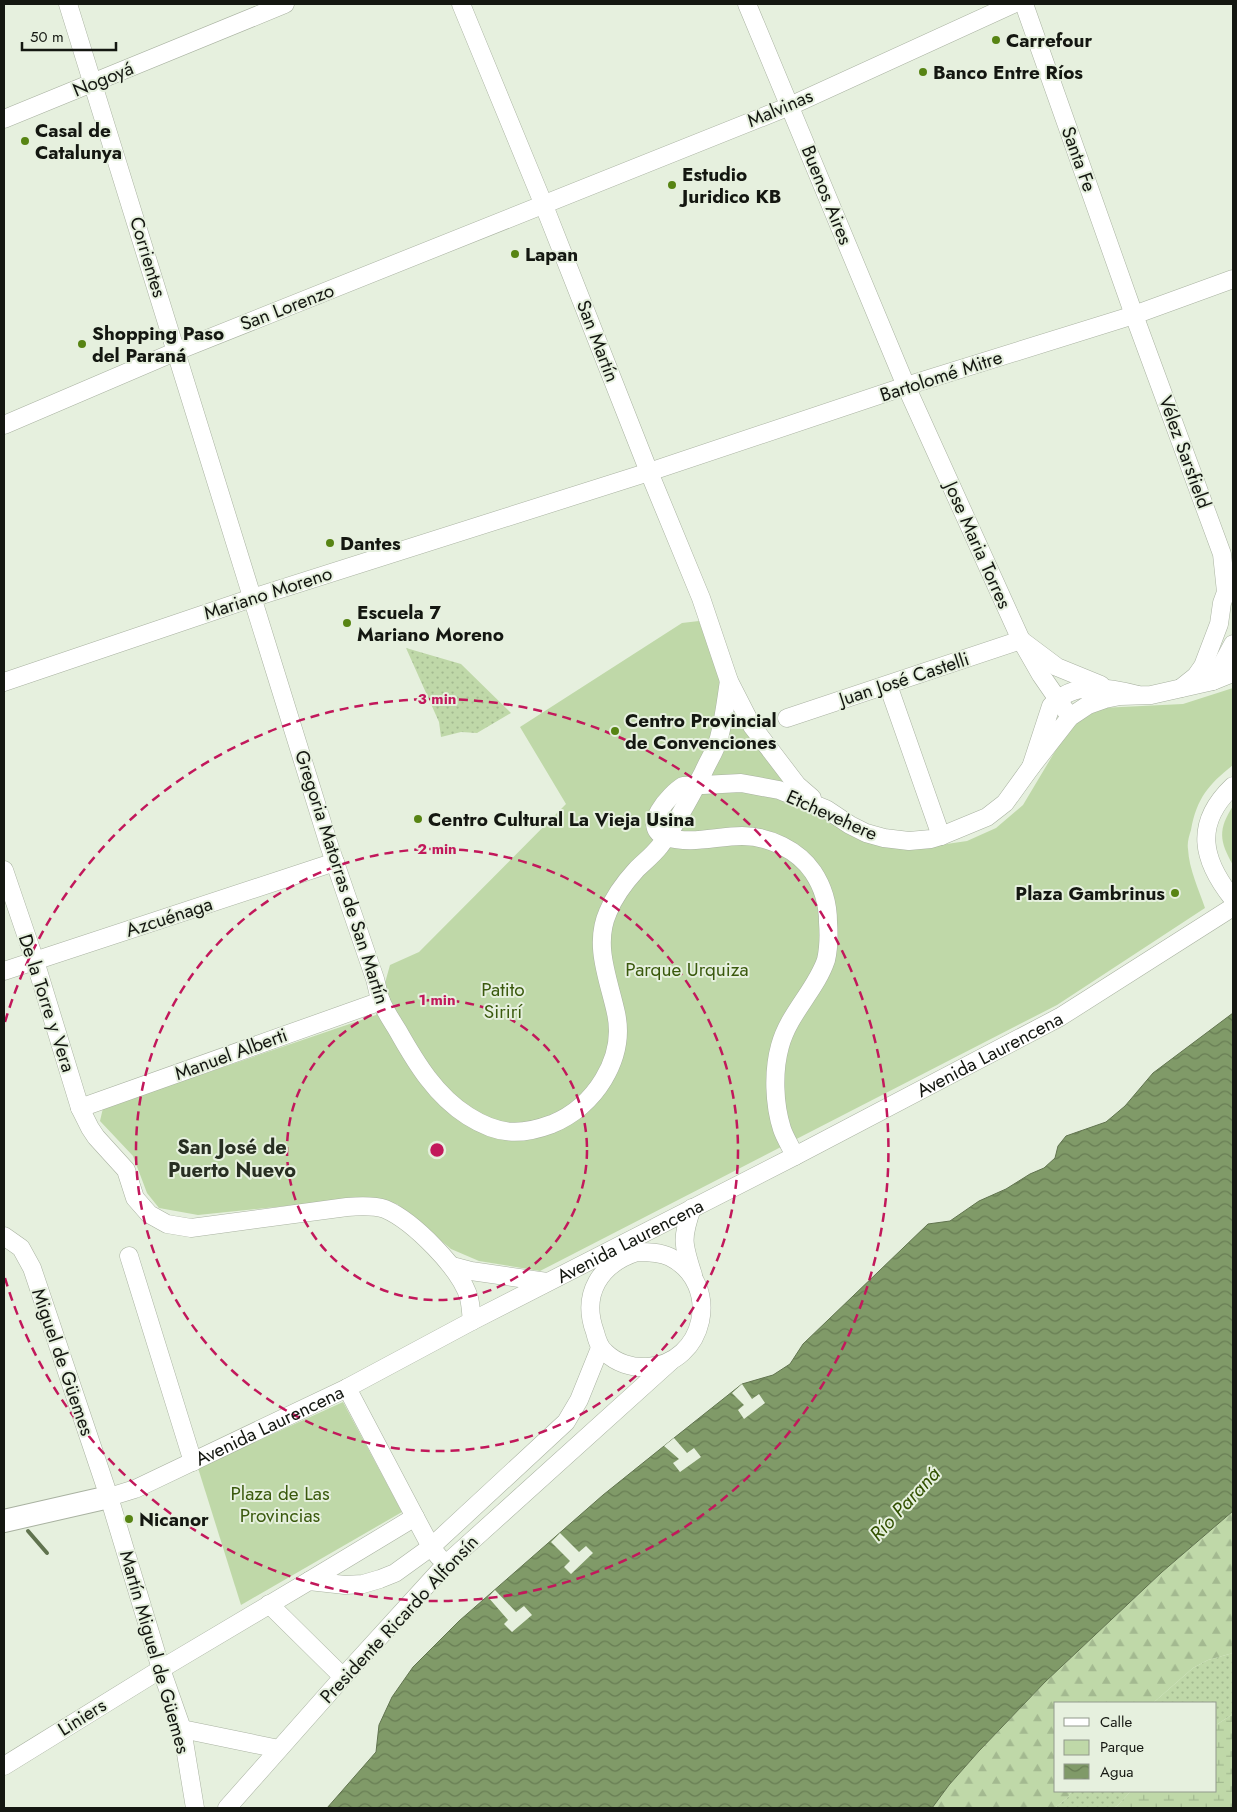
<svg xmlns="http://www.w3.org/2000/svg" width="1237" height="1812" font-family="Jost,sans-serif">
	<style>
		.grass { fill: url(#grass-dots) }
		.forest { fill: url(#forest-firs) }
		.wetland { fill: url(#wetland-marsh) }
		.green { fill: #bfd8a8 }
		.water { fill: url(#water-waves); stroke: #60734e }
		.pier { fill: #e6f0de }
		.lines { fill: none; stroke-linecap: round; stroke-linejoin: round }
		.stream { stroke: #60734e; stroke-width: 4 }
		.minor-casing { stroke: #a9b2a1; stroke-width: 19 }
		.major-casing { stroke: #a9b2a1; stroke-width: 24 }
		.minor { stroke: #fff; stroke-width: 18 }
		.major { stroke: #fff; stroke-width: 22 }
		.ring { fill: none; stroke: #c2185b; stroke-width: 2.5; stroke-dasharray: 9 6 }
		.poi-dot { fill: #578413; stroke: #e6f0de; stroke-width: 2 }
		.labels { text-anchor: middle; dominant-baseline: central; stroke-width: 4; stroke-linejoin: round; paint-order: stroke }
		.poi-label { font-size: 19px; font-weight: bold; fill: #141711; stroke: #e6f0de; text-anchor: start }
		.street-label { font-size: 19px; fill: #141711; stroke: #e6f0de }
		.park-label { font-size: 19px; fill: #3a590d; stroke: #e6f0de }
		.neighbourhood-label { font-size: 20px; font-weight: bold; fill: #282f22; stroke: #e6f0de }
		.water-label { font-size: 20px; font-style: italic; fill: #325100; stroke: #e6f0de }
		.centre { fill: #c2185b; stroke: #e6f0de; stroke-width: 2.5 }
		.ring-label { font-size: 15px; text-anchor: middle; font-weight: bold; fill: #c2185b; stroke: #e6f0de; stroke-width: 4; stroke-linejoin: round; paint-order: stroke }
	</style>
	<defs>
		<pattern id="grass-dots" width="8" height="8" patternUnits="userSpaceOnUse" patternTransform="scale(1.25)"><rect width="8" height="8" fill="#bfd8a8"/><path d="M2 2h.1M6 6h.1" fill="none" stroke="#a3b990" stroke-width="1.8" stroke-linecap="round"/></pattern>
		<pattern id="forest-firs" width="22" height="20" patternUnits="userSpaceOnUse" patternTransform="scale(1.25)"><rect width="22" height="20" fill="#bfd8a8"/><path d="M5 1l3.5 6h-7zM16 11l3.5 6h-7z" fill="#a3b990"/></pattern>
		<pattern id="wetland-marsh" width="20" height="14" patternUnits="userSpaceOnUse" patternTransform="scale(1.25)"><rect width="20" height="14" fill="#bfd8a8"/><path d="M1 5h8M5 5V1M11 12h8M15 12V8" fill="none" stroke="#a3b990"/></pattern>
		<pattern id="water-waves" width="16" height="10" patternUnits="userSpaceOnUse" patternTransform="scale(1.25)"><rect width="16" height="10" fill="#809a68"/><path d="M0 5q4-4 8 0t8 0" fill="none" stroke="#687d54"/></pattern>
	</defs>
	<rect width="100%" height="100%" fill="#e6f0de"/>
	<g class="grass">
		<polygon points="406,648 461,664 511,713 477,733 461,732 441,737 439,722"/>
		<polygon points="1233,1653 1233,1714 1216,1725 1216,1703 1153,1703 1193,1668 1208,1660"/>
		<polygon points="1072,1791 1131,1791 1117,1806 1113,1808 1055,1808 1068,1797"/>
	</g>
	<polygon class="forest" points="1233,1511 1233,1653 1208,1660 1193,1668 1153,1703 1056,1703 1056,1791 1072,1791 1068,1797 1055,1808 932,1808 949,1785 979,1751 1045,1682 1162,1572"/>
	<polygon class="wetland" points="1233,1714 1233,1808 1113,1808 1117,1806 1131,1791 1216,1791 1216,1725"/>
	<g class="green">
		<path d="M699,621L716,666L758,748L768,762L810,809L832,824L861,839L926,847L967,841L996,828L1023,805L1060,743L1075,724L1101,708L1183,704L1233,688V765C1208,785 1197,798 1191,830C1189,836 1187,843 1188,849C1189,869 1199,890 1205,908L1057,1005L540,1271L479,1261L451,1249L397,1204L354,1199L198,1215L159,1208L147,1193L133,1156L100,1121L103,1108L376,1015L390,965L419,952L566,804L520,727L682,623Z"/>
		<path d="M1233,806V865C1219,841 1218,829 1233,806Z"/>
		<polygon points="343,1402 402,1512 241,1605 198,1468"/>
	</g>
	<polygon class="water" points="1233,1013 1233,1511 1162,1572 1045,1682 979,1751 949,1785 932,1808 327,1808 376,1752 379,1725 392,1697 413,1667 459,1621 603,1495 674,1438 742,1384 773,1375 790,1364 803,1344 928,1224 950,1221 979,1201 1006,1189 1030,1174 1044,1168 1055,1158 1058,1146 1066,1136 1106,1122 1125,1106 1153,1073"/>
	<g class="pier">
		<polygon points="742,1384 752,1399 759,1394 765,1403 744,1419 738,1410 744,1405 732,1393"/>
		<polygon points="674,1438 687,1453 694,1448 701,1457 680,1472 673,1463 679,1459 664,1446"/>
		<polygon points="560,1533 579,1552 586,1546 593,1553 571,1574 564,1567 570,1561 551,1542"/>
		<polygon points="495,1590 516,1612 524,1606 532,1615 512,1632 504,1624 508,1620 488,1597"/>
	</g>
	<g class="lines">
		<polyline class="stream" points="28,1531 47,1553"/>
		<defs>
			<g id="minor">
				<path d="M68,4L329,845L375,979C377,986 378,994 381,1001C385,1011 392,1021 398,1031C416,1063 436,1096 468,1116C498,1135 520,1136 552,1124C594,1107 626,1059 616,1013C609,980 593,945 608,912C614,897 625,882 636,870C644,862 653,855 660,846C677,823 690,797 703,773C708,761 716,750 719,738C724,719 726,700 729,681"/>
				<polyline points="461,4 543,203 649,472 701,598 729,681 752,726 797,785 812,798"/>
				<polyline points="747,4 906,386 1021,640 1041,675 1070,717"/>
				<polyline points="1024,4 1134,315 1222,554 1226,592 1222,603 1219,624 1203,666 1196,676 1181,688"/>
				<polyline points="4,119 285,4"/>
				<polyline points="4,425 177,351 790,106 1013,4"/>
				<polyline points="1213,681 1233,644"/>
				<polyline points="4,682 252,598 649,472 906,386 1134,315 1233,279"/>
				<polyline points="888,685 941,836"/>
				<path d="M1138,695C1110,688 1073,680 1051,706L1031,767L1070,717L1088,705L1105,699L1120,696L1151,695L1213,681L1233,673"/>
				<polyline points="787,718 1021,640 1057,667 1101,685"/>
				<path d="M1233,786C1193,824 1202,860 1233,899"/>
				<path d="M4,870L35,961L80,1108L90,1128L96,1137L126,1170L135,1198L149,1214L167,1224L191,1228L347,1207C359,1206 373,1205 385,1209C413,1221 461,1269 469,1298C471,1306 471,1314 472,1321"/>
				<polyline points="4,971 335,862"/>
				<polyline points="80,1108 381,1001"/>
				<path d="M795,1156C791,1147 785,1138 782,1129C774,1104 773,1071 780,1046C789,1013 816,990 826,960C829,947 829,935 828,922C828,905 823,887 813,872C798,850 769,836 742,836C717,836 691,845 667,837C638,828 670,794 683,786L741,783L779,790L826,809L850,825L866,833L884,838L909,841L931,839L941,836L987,817L1005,803L1031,767"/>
				<path d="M692,1208C681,1239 683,1244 693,1275"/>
				<polyline points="4,1236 21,1248 32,1268 109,1497 161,1669 182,1729 195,1808"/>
				<path d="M637,1252C648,1252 660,1252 670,1257C723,1284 705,1364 647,1367C632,1368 616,1363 605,1352C599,1347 597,1340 595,1332C581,1294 600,1264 637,1252Z"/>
				<polyline points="129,1256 193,1462"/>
				<polyline points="452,1266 471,1271 547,1282"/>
				<polyline points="347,1388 415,1517"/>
				<path id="s1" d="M109,1497L135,1489L347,1388L472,1321L795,1156L1060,1017L1233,907"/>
				<polyline points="309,1581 415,1517 431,1547 439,1557"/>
				<polyline points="269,1604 343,1677"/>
				<polyline points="182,1729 279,1749"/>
				<polyline points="4,1766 161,1669 309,1581 345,1585 363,1584 380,1579 395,1573 431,1547 566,1422 579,1400 600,1348"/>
				<polyline points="227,1808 343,1677 445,1565 671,1361"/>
			</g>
			<polyline id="major" points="4,1521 109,1497"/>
		</defs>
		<use href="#minor" class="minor-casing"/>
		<use href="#major" class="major-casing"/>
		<use href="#minor" class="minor"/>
		<use href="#major" class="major"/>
	</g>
	<g class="ring">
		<circle cx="437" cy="1150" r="150"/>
		<circle cx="437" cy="1150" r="301"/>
		<path d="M5 1022A451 451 0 1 1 5 1278"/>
	</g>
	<g class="poi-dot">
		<circle cx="996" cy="40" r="5"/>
		<circle cx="923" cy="72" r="5"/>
		<circle cx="25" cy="141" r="5"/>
		<circle cx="672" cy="185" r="5"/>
		<circle cx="515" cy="254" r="5"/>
		<circle cx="82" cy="344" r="5"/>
		<circle cx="330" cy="543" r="5"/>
		<circle cx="347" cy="623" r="5"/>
		<circle cx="615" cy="731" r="5"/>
		<circle cx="418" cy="819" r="5"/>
		<circle cx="1175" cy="893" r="5"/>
		<circle cx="129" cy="1519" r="5"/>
	</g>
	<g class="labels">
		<g class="poi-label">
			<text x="1006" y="40">Carrefour</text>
			<text x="933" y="72">Banco Entre Ríos</text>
			<text x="35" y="130">Casal de<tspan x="35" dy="22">Catalunya</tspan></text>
			<text x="682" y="174">Estudio<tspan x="682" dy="22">Juridico KB</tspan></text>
			<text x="525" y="254">Lapan</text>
			<text x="92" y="333">Shopping Paso<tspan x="92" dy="22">del Paraná</tspan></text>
			<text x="340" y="543">Dantes</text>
			<text x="357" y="612">Escuela 7<tspan x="357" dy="22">Mariano Moreno</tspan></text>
			<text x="625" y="720">Centro Provincial<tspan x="625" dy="22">de Convenciones</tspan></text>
			<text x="428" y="819">Centro Cultural La Vieja Usina</text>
			<text x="1165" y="893" text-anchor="end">Plaza Gambrinus</text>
			<text x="139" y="1519">Nicanor</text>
		</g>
		<g class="street-label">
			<text transform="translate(103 79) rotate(-22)">Nogoyá</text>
			<text transform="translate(780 108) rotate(-23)">Malvinas</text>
			<text transform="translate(1079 159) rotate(70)">Santa Fe</text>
			<text transform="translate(827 195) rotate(68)">Buenos Aires</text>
			<text transform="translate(148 257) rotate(73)">Corrientes</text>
			<text transform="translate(287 307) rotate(-21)">San Lorenzo</text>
			<text transform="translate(598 341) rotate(69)">San Martín</text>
			<text transform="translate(941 376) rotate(-18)">Bartolomé Mitre</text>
			<text transform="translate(1185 452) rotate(70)">Vélez Sarsfield</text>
			<text transform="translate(978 545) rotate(66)">Jose Maria Torres</text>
			<text transform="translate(268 593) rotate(-18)">Mariano Moreno</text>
			<text transform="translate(904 679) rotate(-18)">Juan José Castelli</text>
			<text transform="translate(832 815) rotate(24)">Etchevehere</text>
			<text transform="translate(342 877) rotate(72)">Gregoria Matorras de San Martín</text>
			<text transform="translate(169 917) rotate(-18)">Azcuénaga</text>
			<text transform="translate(47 1003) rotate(72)">De la Torre y Vera</text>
			<text transform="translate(231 1054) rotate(-20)">Manuel Alberti</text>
			<text stroke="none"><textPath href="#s1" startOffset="986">Avenida Laurencena</textPath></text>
			<text stroke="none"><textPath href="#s1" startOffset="581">Avenida Laurencena</textPath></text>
			<text transform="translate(63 1362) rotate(71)">Miguel de Güemes</text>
			<text stroke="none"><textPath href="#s1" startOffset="176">Avenida Laurencena</textPath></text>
			<text transform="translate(399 1619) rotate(-47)">Presidente Ricardo Alfonsín</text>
			<text transform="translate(155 1652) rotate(74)">Martín Miguel de Güemes</text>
			<text transform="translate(82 1717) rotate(-32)">Liniers</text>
		</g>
		<g class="park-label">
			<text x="687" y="969">Parque Urquiza</text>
			<text x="503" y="989">Patito<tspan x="503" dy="22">Sirirí</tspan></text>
			<text x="280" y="1493">Plaza de Las<tspan x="280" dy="22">Provincias</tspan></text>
		</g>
		<g class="neighbourhood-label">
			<text x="232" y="1147">San José de<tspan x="232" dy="23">Puerto Nuevo</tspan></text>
		</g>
		<g class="water-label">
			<text transform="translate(905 1504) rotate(-47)">Río Paraná</text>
		</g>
	</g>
	<circle cx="437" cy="1150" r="8" class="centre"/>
	<g class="ring-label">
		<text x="437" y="704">3 min</text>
		<text x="437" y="854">2 min</text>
		<text x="437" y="1005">1 min</text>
	</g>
	<rect width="1237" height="1812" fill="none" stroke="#141711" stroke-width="10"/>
	<rect x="1054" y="1702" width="162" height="90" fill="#e6f0de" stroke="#92998c"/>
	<rect x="1064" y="1718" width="25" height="8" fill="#ffffff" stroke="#92998c"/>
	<text x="1100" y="1727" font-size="15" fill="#141711">Calle</text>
	<rect x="1064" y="1740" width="25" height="15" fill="#bfd8a8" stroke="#92998c"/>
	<text x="1100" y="1752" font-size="15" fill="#141711">Parque</text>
	<rect x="1064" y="1764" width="25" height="15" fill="url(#water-waves)" stroke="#92998c"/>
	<text x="1100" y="1777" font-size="15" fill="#141711">Agua</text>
	<path d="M22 42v8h94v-8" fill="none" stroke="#141711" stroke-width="2.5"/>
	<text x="30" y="42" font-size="15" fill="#141711" stroke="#e6f0de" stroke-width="4" paint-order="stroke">50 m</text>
</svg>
